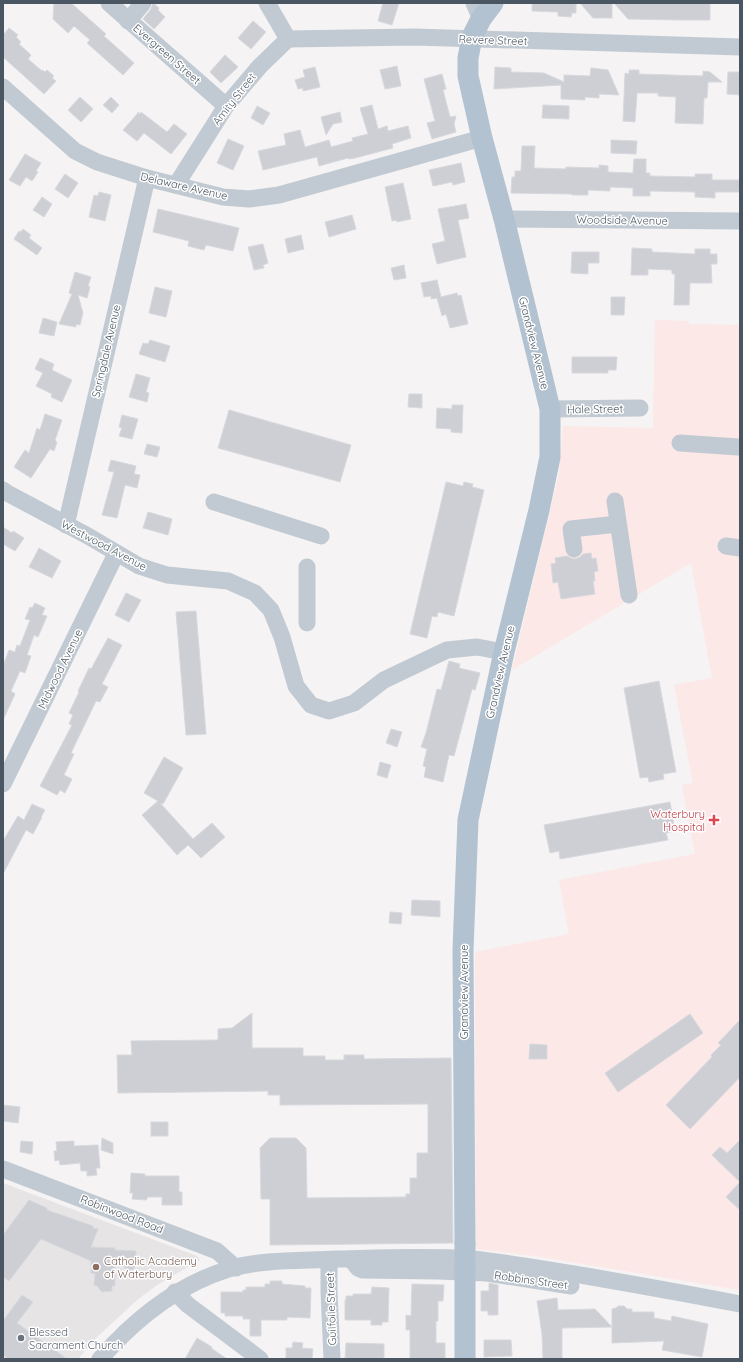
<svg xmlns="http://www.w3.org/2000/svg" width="743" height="1362" font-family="Quicksand,sans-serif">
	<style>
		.education { fill: #e6e4e5 }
		.medical { fill: #fce8e6 }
		.building { fill: #cdcfd5; stroke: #d7d9de }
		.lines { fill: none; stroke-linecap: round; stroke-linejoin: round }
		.minor { stroke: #c1cad2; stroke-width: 17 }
		.major { stroke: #b3c2d1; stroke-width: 21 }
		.major-bridge { stroke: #b3c2d1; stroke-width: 21 }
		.health-dot { fill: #e0444e; stroke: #fff; stroke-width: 1.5 }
		.education-dot { fill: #8d6e63; stroke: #fff; stroke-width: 1.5 }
		.worship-dot { fill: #6b7280; stroke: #fff; stroke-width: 1.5 }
		.labels { text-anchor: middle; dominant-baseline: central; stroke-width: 3; stroke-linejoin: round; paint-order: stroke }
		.street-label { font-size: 11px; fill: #4a5661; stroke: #fff }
		.health-label { font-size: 11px; fill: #be3a42; stroke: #fff; text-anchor: end }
		.education-label { font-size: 11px; fill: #785e54; stroke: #fff; text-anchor: start }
		.worship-label { font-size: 11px; fill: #5b616d; stroke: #fff; text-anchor: start }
	</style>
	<rect width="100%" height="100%" fill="#f5f3f3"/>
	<polygon class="education" points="3,1183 197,1256 200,1260 157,1285 137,1300 97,1337 78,1359 3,1359"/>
	<polygon class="medical" points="655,320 689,321 689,324 740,325 740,1290 535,1256 476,1249 475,952 569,934 559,880 695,854 682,785 693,783 674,685 712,678 691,563 512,670 559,473 563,426 653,428"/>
	<g class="building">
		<polygon points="54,3 71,3 106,34 104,36 134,63 123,75 87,43 90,40 74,26 68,33 53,19"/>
		<polygon points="153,3 159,8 158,10 165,17 154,29 143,19 151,9"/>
		<polygon points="383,3 399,3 392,25 378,21"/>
		<polygon points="532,3 576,3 576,13 572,13 571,17 558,16 558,12 532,11"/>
		<polygon points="580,3 612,3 612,18 593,18"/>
		<polygon points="614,3 710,3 710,20 679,20 628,19"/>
		<polygon points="253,21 266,32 251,49 238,38"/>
		<polygon points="9,28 18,35 16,37 21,42 19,44 31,55 28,59 42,71 43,70 45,72 47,70 54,76 52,78 56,81 44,94 3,57 3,35"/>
		<polygon points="225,55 238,67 221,83 210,72"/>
		<polygon points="397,66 401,86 385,89 380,70"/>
		<polygon points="315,67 320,87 303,91 303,88 298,89 295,80 305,77 303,70"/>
		<polygon points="495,67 511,68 511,72 544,73 564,82 564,75 590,76 591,68 608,70 619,95 599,94 599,98 585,97 585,100 561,99 561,85 494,89"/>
		<polygon points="629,70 639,70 639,74 703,76 703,71 710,72 722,82 708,82 707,98 704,98 703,124 675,123 676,97 658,96 658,93 637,93 635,122 623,121 625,73 629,74"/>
		<polygon points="728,72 740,72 740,95 727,94"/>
		<polygon points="442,74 446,89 443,90 450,117 456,116 454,124 456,132 432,139 427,123 435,121 424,79"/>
		<polygon points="80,97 93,109 81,122 68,110"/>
		<polygon points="111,97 119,105 112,113 103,105"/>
		<polygon points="372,105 378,129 387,126 388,131 408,126 411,138 392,144 393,148 355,158 349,159 348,158 319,166 317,157 263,170 258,151 286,145 284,134 300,130 305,147 329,140 331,147 353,141 352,138 368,134 360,108"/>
		<polygon points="543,105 569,106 569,119 542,118"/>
		<polygon points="257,106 270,113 263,125 251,118"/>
		<polygon points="340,112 342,122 333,124 326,135 321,117"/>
		<polygon points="138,113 138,112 139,114 141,112 167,132 174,124 187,134 171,154 144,133 137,141 123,130"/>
		<polygon points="228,139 244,146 233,170 217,163"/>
		<polygon points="611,140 637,141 636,154 611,153"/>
		<polygon points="522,146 535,146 534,168 566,169 566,167 599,168 599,165 608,166 608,172 633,173 634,159 646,159 646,173 650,173 650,176 695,177 695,174 712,174 712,180 740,180 740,192 715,192 715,198 695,197 695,192 650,191 650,196 633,196 633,188 610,187 610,191 588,190 588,195 572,195 571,194 511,193 512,177 515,177 515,171 521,171"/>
		<polygon points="25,154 41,163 36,171 38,172 32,181 26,177 20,186 9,180"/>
		<polygon points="461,163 465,182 453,185 452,182 433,186 429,170"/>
		<polygon points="65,174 78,183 68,198 55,189"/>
		<polygon points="403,183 411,219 397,222 396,220 392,221 385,187"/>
		<polygon points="99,192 111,195 105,221 89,217 94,195 98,196"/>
		<polygon points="42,197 52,204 44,217 33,210"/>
		<polygon points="466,204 469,218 458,220 466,257 437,264 432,244 445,241 438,209"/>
		<polygon points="158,209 239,228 233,251 206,245 204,250 188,246 189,241 153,232"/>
		<polygon points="352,215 356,229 329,237 325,222"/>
		<polygon points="23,229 31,235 29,238 42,248 37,255 14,239 19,231 21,232"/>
		<polygon points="301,235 304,249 288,253 285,239"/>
		<polygon points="263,244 268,263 263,265 264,268 254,270 248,247"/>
		<polygon points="632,248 652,249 652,252 695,254 695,249 710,249 710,254 717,254 717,264 711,264 712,283 690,283 689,305 674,305 675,274 672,274 672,270 648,269 648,275 631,275"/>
		<polygon points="572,252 599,252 599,263 588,263 588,274 571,273"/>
		<polygon points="404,265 406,278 394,280 391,268"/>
		<polygon points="75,272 91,277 88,286 90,287 87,298 78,295 83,313 80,325 76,324 76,327 59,324 72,294 69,293"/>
		<polygon points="437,280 441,297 457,293 458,296 461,295 468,324 450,328 446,314 442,316 437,298 431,299 431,296 424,297 421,283"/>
		<polygon points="155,287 172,291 166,317 149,313"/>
		<polygon points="611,297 625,297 624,315 611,315"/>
		<polygon points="43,318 57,322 54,336 39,333"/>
		<polygon points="150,340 170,346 165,362 139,354 143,343 148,344"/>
		<polygon points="572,357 617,357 616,370 608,370 608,373 572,373"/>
		<polygon points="40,358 54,364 52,370 72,380 62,402 51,397 52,394 36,386 43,373 35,369"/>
		<polygon points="136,374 150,378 146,392 149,393 147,402 129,397"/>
		<polygon points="409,394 422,394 422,408 408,407"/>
		<polygon points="452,405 463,405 462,433 451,432 451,429 436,428 437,408 452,409"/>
		<polygon points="229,410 351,445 340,482 218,448"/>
		<polygon points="45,414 62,420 55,440 57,442 54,451 50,449 31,478 14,467 25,450 29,453 37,428 40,430"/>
		<polygon points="122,415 138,419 132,439 119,436 122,428 119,427"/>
		<polygon points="147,444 160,447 157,457 144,454"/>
		<polygon points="111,460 136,466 134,474 140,475 137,488 125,485 117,518 102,515 114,472 108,471"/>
		<polygon points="446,482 463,486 464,482 473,484 472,487 484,490 454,616 438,612 437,617 432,616 427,638 410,634"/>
		<polygon points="148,512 172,519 168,535 143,528"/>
		<polygon points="3,527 12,533 13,531 24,538 15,551 3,544"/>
		<polygon points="39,548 61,561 52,578 29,567"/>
		<polygon points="591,553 592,559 596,558 598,571 594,572 595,581 593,581 595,594 561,599 558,582 553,583 551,564 556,563 555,558 567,556 571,558 575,559 580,557 583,554"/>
		<polygon points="126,593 141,600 129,622 115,615"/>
		<polygon points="35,603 45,608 42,615 47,616 38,637 34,635 27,655 31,656 25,673 20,671 11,691 15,694 3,720 3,666 9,650 15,652 17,645 20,646 30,620 25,619 30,607 32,608"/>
		<polygon points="196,611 206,734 186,735 176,612"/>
		<polygon points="108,638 122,645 102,684 108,687 100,702 96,701 71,753 74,754 64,775 72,779 65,793 60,790 57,795 40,786 72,725 69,724 73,715 69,713 79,692 78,691 89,668 91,669"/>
		<polygon points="449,661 460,664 459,668 480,673 475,690 472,689 454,756 449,755 443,782 424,777 426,767 423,766 427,749 421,747 426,733 437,689 441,690"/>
		<polygon points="659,681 676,772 663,774 664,779 649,782 648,777 640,778 624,688"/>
		<polygon points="391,729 402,732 397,747 386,743"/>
		<polygon points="164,757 183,768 163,804 160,803 193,839 212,823 225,837 201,858 188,845 177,855 142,815 158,801 144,793"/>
		<polygon points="380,762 391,765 387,778 377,775"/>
		<polygon points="670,802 675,831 666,833 668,840 560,859 559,851 550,853 544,825"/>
		<polygon points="32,804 45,810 41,817 42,817 33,834 26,830 3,874 3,841 18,816 24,820"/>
		<polygon points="412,900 440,901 440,917 411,915"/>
		<polygon points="390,912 402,913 401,924 389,923"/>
		<polygon points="252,1013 252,1048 303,1048 303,1056 325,1056 325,1060 344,1060 344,1055 364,1055 364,1059 451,1058 453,1243 270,1245 270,1199 261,1199 260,1148 270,1138 296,1138 306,1148 307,1198 406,1197 406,1194 410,1194 410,1178 417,1178 417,1153 428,1153 428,1104 280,1105 280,1095 268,1095 268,1091 118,1093 117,1055 132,1055 131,1041 218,1040 218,1029 232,1028"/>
		<polygon points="690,1014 703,1033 618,1092 605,1073"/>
		<polygon points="740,1020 740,1077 690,1129 666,1105 712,1057 711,1055 721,1045 718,1043"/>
		<polygon points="530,1044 547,1045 547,1059 529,1059"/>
		<polygon points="3,1105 20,1107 18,1123 3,1121"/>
		<rect x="151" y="1122" width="17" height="14"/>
		<polygon points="102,1138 113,1143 113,1154 101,1150"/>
		<polygon points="740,1140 740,1210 726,1197 740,1182 712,1155 720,1147 727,1153"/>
		<polygon points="21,1141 33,1142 32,1154 20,1152"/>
		<polygon points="74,1141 74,1146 98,1145 100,1168 96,1168 97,1175 87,1176 87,1171 81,1171 80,1163 60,1165 59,1160 55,1161 54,1151 57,1151 56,1142"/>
		<polygon points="131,1173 145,1174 145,1176 179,1176 179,1192 182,1192 182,1205 162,1205 162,1197 148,1197 146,1200 132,1199 133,1193 130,1193"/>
		<polygon points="29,1200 47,1208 47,1210 93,1226 93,1228 98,1229 91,1247 115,1248 115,1250 136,1251 136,1266 132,1270 128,1270 115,1260 115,1286 112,1286 112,1291 102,1292 97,1286 94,1285 95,1274 91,1273 91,1261 41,1239 9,1281 3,1277 3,1235"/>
		<polygon points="270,1281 282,1281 282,1284 305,1286 305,1288 311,1288 310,1318 287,1317 287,1320 261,1320 261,1336 250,1336 250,1319 243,1319 243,1316 225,1316 225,1313 221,1313 221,1292 243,1292 243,1290 246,1290 246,1287 265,1287 265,1284 270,1284"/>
		<polygon points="489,1283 498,1285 498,1315 488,1315 488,1311 481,1311 481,1291 489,1291"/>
		<polygon points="412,1284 444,1285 443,1301 438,1301 438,1321 436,1321 436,1343 445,1343 445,1359 410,1359 410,1330 406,1330 406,1315 411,1316"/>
		<polygon points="372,1287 389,1288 388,1322 382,1322 382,1325 371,1325 371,1320 345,1320 345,1300 346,1300 346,1296 353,1296 353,1294 371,1294"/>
		<polygon points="22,1295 33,1302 17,1323 67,1359 8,1359 3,1355 3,1321"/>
		<polygon points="557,1298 558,1310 595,1309 612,1327 612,1309 616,1308 618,1306 624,1306 627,1309 632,1309 632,1312 654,1312 654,1318 671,1321 672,1316 708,1324 702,1357 662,1350 664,1341 612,1343 612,1327 562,1328 562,1359 543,1359 542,1334 537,1301"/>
		<polygon points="197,1338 212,1347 211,1348 227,1359 185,1359"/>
		<polygon points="484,1340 511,1340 512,1356 484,1357"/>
		<polygon points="293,1342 303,1343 302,1348 313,1349 312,1359 286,1359 286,1348 292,1348"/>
		<polygon points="346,1343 384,1344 384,1359 345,1359"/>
	</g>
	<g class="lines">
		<g class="minor">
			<polyline points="109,3 226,106"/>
			<polyline points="267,3 288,39 415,37 740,47"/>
			<polyline points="474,3 481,19"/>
			<polyline points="128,21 143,3"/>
			<polyline points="3,87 75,151 97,162 147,178 223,197 249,199 279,195 482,138"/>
			<polyline points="176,185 226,106 260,66 288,39"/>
			<polyline points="504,219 740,221"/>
			<polyline points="550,409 640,408"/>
			<polyline points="680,443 738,447"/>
			<polyline points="3,490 9,494 88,536 139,566 167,575 228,581 255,593 271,610 282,637 296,686 311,705 329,711 354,703 384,680 447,650 477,647 504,652"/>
			<polyline points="615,501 629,595"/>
			<polyline points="214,502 321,536"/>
			<polyline points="66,525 147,178"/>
			<polyline points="726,546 740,548"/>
			<polyline points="574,549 571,529 618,524"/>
			<polyline points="307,623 307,567"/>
			<polyline points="3,784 116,554"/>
			<polyline points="3,1169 217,1251 236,1268"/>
			<polyline points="351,1259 358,1268 363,1270 438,1271 487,1273 571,1286"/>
			<polyline points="329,1260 329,1291 332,1359"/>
			<polyline points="175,1292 188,1305 260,1359"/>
			<path d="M100,1359C135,1319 177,1285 229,1269C263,1259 301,1261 337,1259C382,1258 427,1256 472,1259C511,1263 548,1270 586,1276C638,1285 689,1294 740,1304"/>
		</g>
		<g class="major">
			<polyline points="465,1244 463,950 468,820 504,652 539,510 550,457 550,409 504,219 482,138 468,76 468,58 472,37 481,19 493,3"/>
			<polyline points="465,1268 465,1359"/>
		</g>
		<polyline class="major-bridge" points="465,1268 465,1244"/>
	</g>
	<path class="health-dot" d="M712 814h4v4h4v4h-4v4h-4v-4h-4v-4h4z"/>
	<circle class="education-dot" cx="96" cy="1267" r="4"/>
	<circle class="worship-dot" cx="21" cy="1338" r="4"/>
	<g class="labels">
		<g class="street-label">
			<text transform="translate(493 40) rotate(2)">Revere Street</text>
			<text transform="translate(167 54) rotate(41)">Evergreen Street</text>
			<text transform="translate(234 99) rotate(-52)">Amity Street</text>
			<text transform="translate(184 186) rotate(13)">Delaware Avenue</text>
			<text transform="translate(622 220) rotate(1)">Woodside Avenue</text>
			<text transform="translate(534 343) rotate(76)">Grandview Avenue</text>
			<text transform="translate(106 351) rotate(-77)">Springdale Avenue</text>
			<text transform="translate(595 409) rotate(-1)">Hale Street</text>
			<text transform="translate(104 545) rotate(28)">Westwood Avenue</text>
			<text transform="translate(60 669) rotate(-64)">Midwood Avenue</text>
			<text transform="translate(500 672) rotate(-77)">Grandview Avenue</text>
			<text transform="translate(464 992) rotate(-90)">Grandview Avenue</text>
			<text transform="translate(122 1214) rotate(21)">Robinwood Road</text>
			<text transform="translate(531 1280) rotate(8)">Robbins Street</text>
			<text transform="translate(331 1309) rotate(-92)">Guilfoile Street</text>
		</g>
		<g class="health-label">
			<text x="705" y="814">Waterbury<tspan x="705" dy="13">Hospital</tspan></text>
		</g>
		<g class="education-label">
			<text x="104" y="1261">Catholic Academy<tspan x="104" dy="13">of Waterbury</tspan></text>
		</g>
		<g class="worship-label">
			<text x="29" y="1332">Blessed<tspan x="29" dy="13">Sacrament Church</tspan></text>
		</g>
	</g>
	<rect width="743" height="1362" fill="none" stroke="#4a5661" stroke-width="8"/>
</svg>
